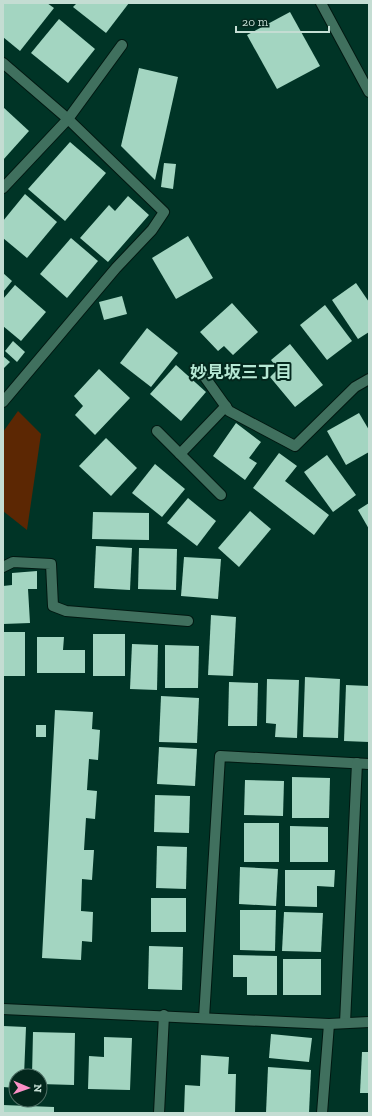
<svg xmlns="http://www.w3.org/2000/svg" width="372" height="1116" font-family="'Zilla Slab','Noto Sans JP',serif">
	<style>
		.green { fill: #5c2703 }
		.building { fill: #a3d5c1 }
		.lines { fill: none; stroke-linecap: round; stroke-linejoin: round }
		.lane-casing { stroke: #011811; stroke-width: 12 }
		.street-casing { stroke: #011811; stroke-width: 12 }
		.secondary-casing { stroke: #011811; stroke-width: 12 }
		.lane { stroke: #40705e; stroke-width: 10 }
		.street { stroke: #40705e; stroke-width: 10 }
		.secondary { stroke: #40705e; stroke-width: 10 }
		.labels { text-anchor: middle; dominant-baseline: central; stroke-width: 4; stroke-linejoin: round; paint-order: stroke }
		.neighbourhood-label { font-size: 17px; font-weight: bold; fill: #b6e8d4; stroke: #03281d }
	</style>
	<rect width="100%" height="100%" fill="#003426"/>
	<polygon class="green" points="18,411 41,434 27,530 3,511 3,432"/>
	<g class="building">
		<polygon points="3,3 47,3 54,8 20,51 3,37"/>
		<polygon points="77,3 129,3 106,33 73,7"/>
		<polygon points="290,12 320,66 277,89 247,35"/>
		<polygon points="59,19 95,49 68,83 31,53"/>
		<polygon points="139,68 178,77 155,180 121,146"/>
		<polygon points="3,107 29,131 3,160"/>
		<polygon points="70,142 106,173 65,221 28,189"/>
		<polygon points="164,163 176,164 173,189 161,187"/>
		<polygon points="25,194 57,222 27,258 3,238 3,221"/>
		<polygon points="128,196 149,215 108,262 80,238 109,205 115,211"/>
		<polygon points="188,236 213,278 176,299 152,258"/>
		<polygon points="71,238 98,261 67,298 40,274"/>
		<polygon points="3,273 12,281 3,292"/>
		<polygon points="356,283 369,302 369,332 358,339 332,300"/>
		<polygon points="15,285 46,312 21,341 3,326 3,299"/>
		<polygon points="122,296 127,314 104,320 99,302"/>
		<polygon points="232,303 258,332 233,355 224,346 218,351 200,332"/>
		<polygon points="325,305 352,341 327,360 300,325"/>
		<polygon points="147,328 178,353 151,387 120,363"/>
		<polygon points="13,341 25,352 17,362 5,351"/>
		<polygon points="290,344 323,385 295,407 270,377 278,369 271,360"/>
		<polygon points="3,356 10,362 3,369"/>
		<polygon points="176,365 206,392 181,421 150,394"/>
		<polygon points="99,369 130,398 95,435 75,415 83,406 74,396"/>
		<polygon points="359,413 369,430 369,452 346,465 327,431"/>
		<polygon points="236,423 261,442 249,458 257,463 245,480 213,456"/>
		<polygon points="106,438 137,468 111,496 79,466"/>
		<polygon points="279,453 297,466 285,481 329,515 314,535 253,488"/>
		<polygon points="327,455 356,495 333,512 304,472"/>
		<polygon points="155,464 185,489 162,517 132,493"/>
		<polygon points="188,498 216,521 197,546 167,523"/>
		<polygon points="369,503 369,529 358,510"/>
		<polygon points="250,511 271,529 239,567 218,548"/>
		<polygon points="93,512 149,513 149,540 92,539"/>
		<polygon points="96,546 132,548 130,590 94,588"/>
		<polygon points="139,548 177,549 176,590 138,589"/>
		<polygon points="184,557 221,559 218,599 181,596"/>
		<polygon points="37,571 37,589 28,589 30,623 3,624 3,586 12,585 12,573"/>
		<polygon points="211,615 236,617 233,676 208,675"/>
		<rect x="3" y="632" width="22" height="44"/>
		<rect x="93" y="634" width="32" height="42"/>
		<polygon points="37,637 64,637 63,650 85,650 85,673 37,673"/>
		<polygon points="132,644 158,645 157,690 130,689"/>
		<polygon points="165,645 199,646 198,688 165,688"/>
		<polygon points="305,677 340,679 338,738 303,737"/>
		<polygon points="267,679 299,680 297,738 275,737 276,724 266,723"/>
		<polygon points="229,682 258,683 257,726 228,726"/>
		<polygon points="346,685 369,686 369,742 344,741"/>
		<polygon points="161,696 199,698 197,743 159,742"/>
		<polygon points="55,710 93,712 92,729 100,730 98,760 89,759 87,790 97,791 95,819 86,818 84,850 94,850 92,880 82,879 81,911 93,912 92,942 82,941 81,960 42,958"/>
		<rect x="36" y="725" width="10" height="12"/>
		<polygon points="159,747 197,749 195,786 157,784"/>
		<polygon points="292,777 330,778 329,818 292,818"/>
		<polygon points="245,780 284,781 283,816 244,815"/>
		<polygon points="155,795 190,796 189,833 154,832"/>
		<rect x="244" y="823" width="35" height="39"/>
		<polygon points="290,826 328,827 328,862 290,862"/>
		<polygon points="157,846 187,847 186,889 156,888"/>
		<polygon points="240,867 278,869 276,906 239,904"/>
		<polygon points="285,870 335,870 334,887 317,886 317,907 285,906"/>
		<rect x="151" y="898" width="35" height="34"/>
		<polygon points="240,910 276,910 275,951 240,950"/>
		<polygon points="284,912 323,913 321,952 282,951"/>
		<polygon points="149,946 183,947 182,990 148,989"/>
		<polygon points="233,955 277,956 277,995 247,995 247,977 233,977"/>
		<rect x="283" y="959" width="38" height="36"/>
		<polygon points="3,1026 26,1027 24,1076 16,1076 16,1088 3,1087"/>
		<polygon points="33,1032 75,1033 74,1085 40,1084 40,1076 32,1076"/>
		<polygon points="271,1034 312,1038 309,1062 269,1058"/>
		<polygon points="104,1037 132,1038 130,1090 88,1089 89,1056 104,1057"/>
		<polygon points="362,1052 369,1052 369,1093 360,1093"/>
		<polygon points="201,1055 229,1057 228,1074 236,1074 235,1113 184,1113 185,1085 200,1086"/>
		<polygon points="268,1067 311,1070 309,1113 266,1113"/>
		<polygon points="3,1105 54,1107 54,1113 3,1113"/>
	</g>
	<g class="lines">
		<defs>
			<g id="lane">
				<polyline points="157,431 221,495"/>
				<polyline points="180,454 226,406"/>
				<polyline points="204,1018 220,756 369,764"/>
				<polyline points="345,1023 357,763"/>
				<polyline points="159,1113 164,1015"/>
				<polyline points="322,1113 329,1024"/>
			</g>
			<g id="street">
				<polyline points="3,63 68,119 164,212 152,230 116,268 3,402"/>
				<polyline points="3,188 68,119 122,45"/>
				<polyline points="204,376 229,411 295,446 355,387 369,379"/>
				<polyline points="3,567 13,562 51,564 53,606 66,611 188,621"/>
				<polyline points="3,1009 329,1024 369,1022"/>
			</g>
			<polyline id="secondary" points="321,3 369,92"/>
		</defs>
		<use href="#lane" class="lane-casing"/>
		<use href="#street" class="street-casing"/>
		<use href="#secondary" class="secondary-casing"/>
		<use href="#lane" class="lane"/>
		<use href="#street" class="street"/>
		<use href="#secondary" class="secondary"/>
	</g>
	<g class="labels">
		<g class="neighbourhood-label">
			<text x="241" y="372">妙見坂三丁目</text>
		</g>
	</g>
	<rect width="372" height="1116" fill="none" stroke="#c4ddd3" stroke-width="8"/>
	<g transform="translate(28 1088) rotate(92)"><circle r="19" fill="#03281d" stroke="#507066"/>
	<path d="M0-3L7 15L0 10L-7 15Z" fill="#fa8fc6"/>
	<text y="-6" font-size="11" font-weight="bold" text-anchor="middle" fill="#c4ddd3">N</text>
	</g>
	<path d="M236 26v6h93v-6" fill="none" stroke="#c4ddd3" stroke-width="2"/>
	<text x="242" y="26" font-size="12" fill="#c4ddd3" stroke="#03281d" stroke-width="3" paint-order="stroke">20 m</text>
</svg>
